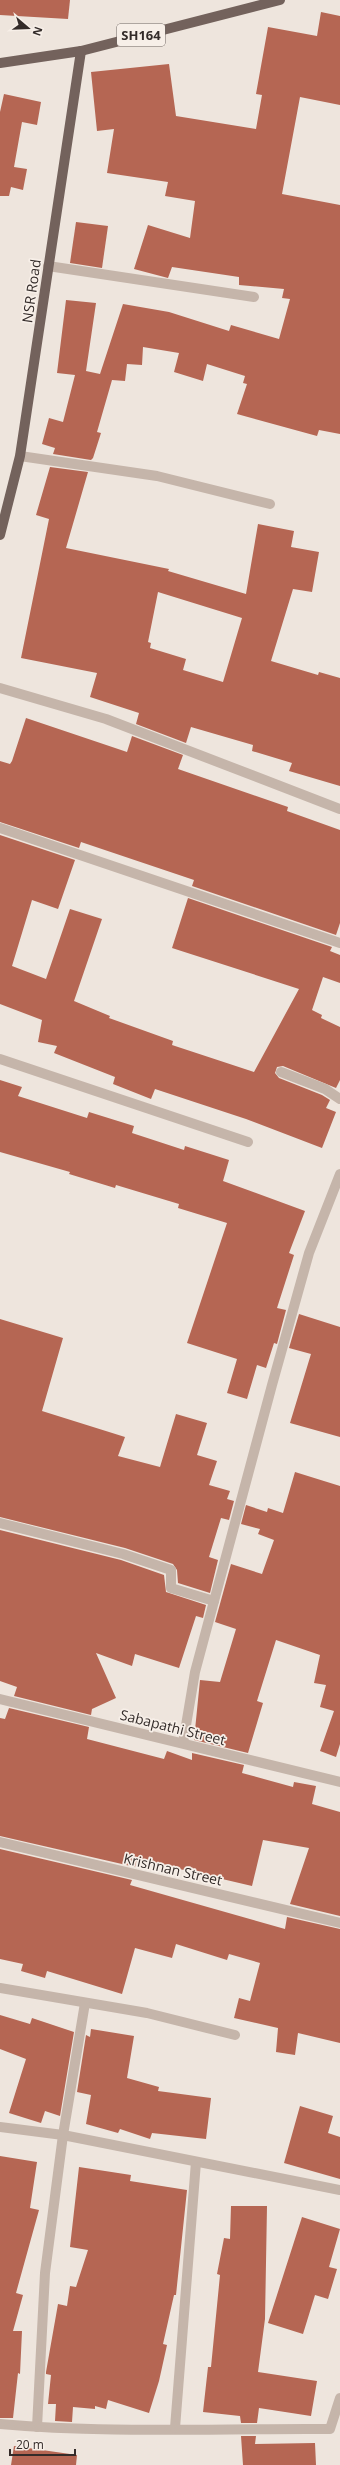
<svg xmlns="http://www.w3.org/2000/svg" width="340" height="2465" font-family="'Open Sans',sans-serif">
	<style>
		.building { fill: #b56653; fill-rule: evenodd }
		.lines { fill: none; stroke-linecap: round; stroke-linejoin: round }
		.minor { stroke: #c5b5aa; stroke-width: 10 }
		.major { stroke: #73625c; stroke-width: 10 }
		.labels { text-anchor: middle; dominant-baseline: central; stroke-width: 3.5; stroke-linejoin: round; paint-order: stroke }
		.shield { fill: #f7efe8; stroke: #6e6662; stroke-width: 1 }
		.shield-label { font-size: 13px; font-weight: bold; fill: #332b29 }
		.street-label { font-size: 14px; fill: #332b29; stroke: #f7efe8 }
	</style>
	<rect width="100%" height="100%" fill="#eee5dd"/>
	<g class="building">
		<polygon points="0,0 70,0 68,19 0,15"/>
		<polygon points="321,12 340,16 340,105 300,97 282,194 340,205 340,434 319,430 317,436 237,414 247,384 243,383 245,376 207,364 203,381 174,372 179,353 143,347 142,365 127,364 125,381 112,380 97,432 101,433 93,458 91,460 53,454 55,448 42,444 49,418 63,422 75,375 57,373 66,300 96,303 86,371 100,374 123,304 169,312 229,331 231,325 279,339 290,299 282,298 284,289 239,285 239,277 172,267 168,278 134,269 148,225 190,238 195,201 165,196 168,182 107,173 114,129 97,131 91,72 169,64 176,116 256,129 262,95 256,94 268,27 317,36"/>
		<polygon points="4,94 41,102 37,125 22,122 14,167 27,169 23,190 11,187 9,196 0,196 0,112"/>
		<polygon points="76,222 108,226 102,268 70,263"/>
		<path d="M50,467L88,472L66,548L169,569L168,571L246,594L258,524L294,531L291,547L319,552L312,592L293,589L271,661L318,675L319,672L340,678V786L289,771L292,763L252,751L253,745L191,727L186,743L136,724L139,713L90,697L97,673L21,658L49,519L36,515ZM158,592L242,618L223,682L183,670L186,659L150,648L151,643L148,642Z"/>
		<polygon points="26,718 127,752 132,736 183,755 178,769 288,807 287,811 340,830 340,923 336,935 192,886 194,880 81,842 79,848 0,822 0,761 10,764 12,761"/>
		<polygon points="0,835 75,860 58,909 32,900 12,966 46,979 70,909 102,919 74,1001 110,1016 109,1018 173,1041 172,1045 254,1072 299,989 172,948 188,898 332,947 330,951 340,955 340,983 323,977 312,1010 322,1015 321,1018 340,1027 340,1080 336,1088 283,1066 277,1067 275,1073 279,1078 322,1095 330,1100 326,1108 336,1112 322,1148 246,1119 155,1089 151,1099 113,1084 115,1077 54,1053 57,1046 38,1042 42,1020 0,1004"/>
		<polygon points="0,1080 22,1087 18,1096 87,1118 89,1112 134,1126 132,1133 184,1150 185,1146 229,1160 223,1181 305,1211 289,1253 294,1255 277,1308 286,1310 277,1344 274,1343 266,1368 257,1365 247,1399 227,1393 237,1359 187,1343 227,1223 178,1208 179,1204 116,1185 115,1188 69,1174 70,1172 0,1152"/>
		<polygon points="299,1314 340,1327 340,1437 290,1423 311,1354 289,1348"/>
		<polygon points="0,1319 63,1338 42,1411 125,1437 118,1456 160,1467 176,1414 207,1423 197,1455 217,1461 209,1485 230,1491 227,1499 234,1501 229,1520 221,1518 209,1557 218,1560 210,1593 178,1583 177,1570 173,1564 125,1548 0,1517"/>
		<polygon points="295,1472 340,1486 340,1744 336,1757 320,1751 334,1711 320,1707 326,1685 314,1683 320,1655 276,1640 257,1701 263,1703 248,1753 194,1740 200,1680 220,1682 236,1629 215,1622 231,1564 262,1574 274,1540 258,1534 260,1529 241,1524 246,1505 267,1512 268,1508 283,1513"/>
		<polygon points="0,1530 121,1560 164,1575 166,1592 206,1605 203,1618 196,1616 179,1668 135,1654 132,1666 96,1653 116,1698 92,1709 91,1715 14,1696 17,1687 0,1681"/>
		<polygon points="9,1708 89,1727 87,1739 164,1759 167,1751 192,1760 192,1753 244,1765 242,1773 293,1787 294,1782 316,1786 312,1804 340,1812 340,1916 290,1904 309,1848 263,1840 252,1886 137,1859 135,1867 0,1836 0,1718 5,1719"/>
		<polygon points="0,1849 132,1880 130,1885 285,1929 287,1917 340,1929 340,2043 298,2033 295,2055 276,2052 278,2028 234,2018 239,1998 250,2001 260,1963 229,1954 227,1960 176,1944 172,1958 135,1948 122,1994 47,1971 45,1978 21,1971 23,1964 0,1959"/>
		<polygon points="0,2015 30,2024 32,2018 74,2032 60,2116 45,2111 41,2123 9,2113 26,2059 0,2049"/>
		<polygon points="91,2029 134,2036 127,2078 159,2087 158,2091 211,2098 206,2139 152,2133 150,2139 120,2129 118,2133 86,2124 91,2095 77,2092 86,2035 90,2037"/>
		<polygon points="300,2106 333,2116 328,2133 340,2137 340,2179 284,2163"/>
		<polygon points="0,2156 37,2162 30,2208 39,2210 16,2293 23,2295 13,2331 22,2331 20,2374 18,2373 13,2418 0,2418"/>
		<polygon points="79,2167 131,2175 130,2181 187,2190 176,2295 174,2295 163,2344 167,2345 159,2381 149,2413 108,2400 106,2409 95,2406 95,2409 73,2407 72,2422 55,2421 56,2404 48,2404 51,2375 46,2374 46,2372 58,2304 67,2306 70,2286 76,2287 88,2250 70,2247"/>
		<polygon points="231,2206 267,2206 265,2319 258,2372 317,2381 311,2416 259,2408 257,2423 241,2423 240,2416 203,2412 208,2367 211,2367 220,2275 217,2274 224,2238 230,2239"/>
		<polygon points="302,2217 340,2229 329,2267 337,2269 328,2299 315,2295 303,2334 268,2323"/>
		<polygon points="241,2436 256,2436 255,2444 315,2443 316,2465 243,2465"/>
		<polygon points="14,2446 77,2455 76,2465 11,2465"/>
	</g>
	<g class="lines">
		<g class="minor">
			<polyline points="48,266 254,297"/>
			<polyline points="20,456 157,476 270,504"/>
			<polyline points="0,688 106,719 340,809"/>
			<polyline points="0,828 340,943"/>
			<polyline points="0,1059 248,1142"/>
			<polyline points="281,1072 325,1089 340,1099"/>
			<polyline points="0,1523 123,1554 171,1570 171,1588 214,1601"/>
			<polyline points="0,1699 340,1782"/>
			<polyline points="183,1743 195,1672 272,1385 309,1253 340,1174"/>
			<polyline points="0,1842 340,1923"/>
			<polyline points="0,1988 147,2013 235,2035"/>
			<polyline points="0,2127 63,2135 340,2190"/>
			<path d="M0,2424C108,2434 221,2428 330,2429L340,2398"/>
			<polyline points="37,2427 45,2273 63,2135 85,2003"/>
			<polyline points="175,2428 196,2162"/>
		</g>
		<g class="major">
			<polyline points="0,63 81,51 280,0"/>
			<polyline points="0,535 20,456 81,51"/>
		</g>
	</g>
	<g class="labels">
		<rect class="shield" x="117" y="24" width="48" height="22" rx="3"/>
		<g class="shield-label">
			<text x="141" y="35">SH164</text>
		</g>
		<g class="street-label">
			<text transform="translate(31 291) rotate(-82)">NSR Road</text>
			<text transform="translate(173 1727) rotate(14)">Sabapathi Street</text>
			<text transform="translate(173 1869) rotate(13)">Krishnan Street</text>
		</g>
	</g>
	<g transform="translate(28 28) rotate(109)" stroke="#f7efe8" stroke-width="3" paint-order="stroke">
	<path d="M0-3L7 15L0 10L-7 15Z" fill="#332b29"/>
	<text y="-6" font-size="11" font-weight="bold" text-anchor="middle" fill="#332b29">N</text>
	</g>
	<path d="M10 2449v6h65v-6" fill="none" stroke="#332b29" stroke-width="2"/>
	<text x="16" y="2449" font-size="12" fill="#332b29" stroke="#f7efe8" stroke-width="3" paint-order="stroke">20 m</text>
</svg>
